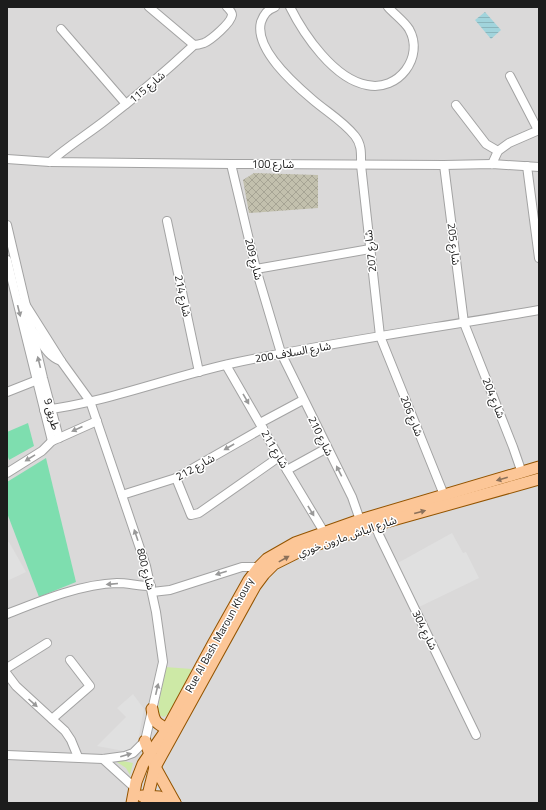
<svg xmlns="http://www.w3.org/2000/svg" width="546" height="810" font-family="'Titillium Web','Noto Sans Arabic',sans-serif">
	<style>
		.residential { fill: #dad9d9 }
		.construction { fill: url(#construction-cross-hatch) }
		.garden { fill: #cde9a6 }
		.pitch { fill: #7edeaf }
		.parking { fill: #e0e0e0 }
		.water { fill: url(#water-rules) }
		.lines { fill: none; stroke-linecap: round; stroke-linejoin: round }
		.minor-casing { stroke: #a3a3a3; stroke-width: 10 }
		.major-casing { stroke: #935400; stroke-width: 13 }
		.minor { stroke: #fff; stroke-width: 8 }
		.major { stroke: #fcc697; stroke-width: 11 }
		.oneway { fill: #999 }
		.oneway2 { fill: #8c715a }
		.labels { text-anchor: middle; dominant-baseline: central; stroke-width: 3; stroke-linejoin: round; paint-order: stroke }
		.street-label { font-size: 11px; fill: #1c1c1c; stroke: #fff }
	</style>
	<defs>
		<pattern id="construction-cross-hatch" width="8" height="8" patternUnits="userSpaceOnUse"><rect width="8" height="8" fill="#c2c0ad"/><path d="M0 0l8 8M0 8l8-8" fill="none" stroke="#a6a494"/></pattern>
		<pattern id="water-rules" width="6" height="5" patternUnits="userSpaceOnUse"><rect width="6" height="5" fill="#a1d4dc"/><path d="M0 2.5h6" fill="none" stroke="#8ab5bc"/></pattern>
	</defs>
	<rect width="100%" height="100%" fill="#ede8e1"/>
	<rect class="residential" x="7" y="7" width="532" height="796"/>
	<polygon class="construction" points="254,173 318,175 318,208 249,213 243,180"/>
	<g class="garden">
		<polygon points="165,667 192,669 171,712 164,717 159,715 158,709"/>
		<polygon points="118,760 133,763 130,775 126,768 117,762"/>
	</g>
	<g class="pitch">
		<polygon points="28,423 34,446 9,460 7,454 7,432"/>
		<polygon points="46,458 76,582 39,597 7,513 7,482"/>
	</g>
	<g class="parking">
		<polygon points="452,533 463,553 466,552 479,578 419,607 396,564"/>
		<polygon points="9,542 26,572 7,581 7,543"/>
		<polygon points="133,694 144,709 138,741 133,748 124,751 97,746 126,717 117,708"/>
	</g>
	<polygon class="water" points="485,12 501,30 491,39 475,20"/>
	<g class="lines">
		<defs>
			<g id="minor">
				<polyline points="149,7 194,45"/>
				<path d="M275,7C267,10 264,14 261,22C254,49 294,84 313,100C327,112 343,121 355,136C362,145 361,154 361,165L380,336L444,495"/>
				<path d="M290,7C304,35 334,79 367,85C398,92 425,57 409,29C404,21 394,14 388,7"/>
				<polyline points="61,29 126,104"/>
				<polyline points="510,76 538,130"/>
				<polyline points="456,105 486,144 498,151"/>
				<polyline points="7,159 50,162 231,164 444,165 492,164 539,167"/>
				<path d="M50,162C68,146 88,134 107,119C137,96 166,71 194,45C198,45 201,44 204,43C211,40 231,23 232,15C232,12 229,9 227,7"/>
				<polyline points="231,164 256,269 281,353 352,497 360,520"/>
				<polyline points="492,164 498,151 509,143 539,130"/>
				<polyline points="444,165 464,323 513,447 522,473"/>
				<polyline points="527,166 539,258"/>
				<polyline points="167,221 199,372"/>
				<polyline points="7,225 43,378 59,438 52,441 42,451 7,473"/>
				<polyline points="7,260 52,441"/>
				<polyline points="256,269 370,249"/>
				<path d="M34,332C42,343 47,356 61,361"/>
				<polyline points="226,365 279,457 324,532"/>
				<polyline points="7,392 40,379"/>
				<path d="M44,410C107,402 167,378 229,364C331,342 436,328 539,310"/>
				<polyline points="260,423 303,400"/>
				<polyline points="59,438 97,421"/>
				<polyline points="287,470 327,448"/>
				<polyline points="176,478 191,515 199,513 279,457"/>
				<polyline points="122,495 176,478 263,428"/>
				<polyline points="375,525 379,535 476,735"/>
				<polyline points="152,592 170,590 242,567 259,567"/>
				<path d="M7,614C40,601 81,584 117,583C128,583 139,586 151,586"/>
				<polyline points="7,668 47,643"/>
				<polyline points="7,674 16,686 65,731 71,740 78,757"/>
				<polyline points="52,719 90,686 70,660"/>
				<polyline points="7,755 103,759 125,756 133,753 145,741 163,662 156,612 146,566 90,401 61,361 25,304"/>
				<polyline points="103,759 135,788"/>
			</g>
			<g id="major">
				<path d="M152,709C154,722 156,723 167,729"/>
				<polyline points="145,741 155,767 175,803"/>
				<polyline points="142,796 160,797 175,803"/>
				<polyline points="132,803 136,782 143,764 167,729 213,644 249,580 259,567 267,559 295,543 360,520 539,467"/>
				<polyline points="146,803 155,767 255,586 264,574 274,564 306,548 375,525 539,479"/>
			</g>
		</defs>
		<use href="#minor" class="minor-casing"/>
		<use href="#major" class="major-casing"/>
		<use href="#minor" class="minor"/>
		<use href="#major" class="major"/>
	</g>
	<defs><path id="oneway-solid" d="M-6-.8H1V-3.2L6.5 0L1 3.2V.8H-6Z"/></defs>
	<g class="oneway">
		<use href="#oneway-solid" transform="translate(19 311) rotate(76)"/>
		<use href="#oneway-solid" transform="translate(39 362) rotate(-104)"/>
		<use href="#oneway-solid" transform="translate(246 399) rotate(60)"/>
		<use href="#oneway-solid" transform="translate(77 429) rotate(156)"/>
		<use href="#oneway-solid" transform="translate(229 447) rotate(150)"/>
		<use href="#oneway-solid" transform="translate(30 458) rotate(148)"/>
		<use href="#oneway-solid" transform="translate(339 471) rotate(-117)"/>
		<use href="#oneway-solid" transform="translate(311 511) rotate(59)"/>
		<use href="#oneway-solid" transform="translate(136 535) rotate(-109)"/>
		<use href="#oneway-solid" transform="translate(221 573) rotate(163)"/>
		<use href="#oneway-solid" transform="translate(112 584) rotate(175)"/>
		<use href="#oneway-solid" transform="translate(157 689) rotate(-77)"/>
		<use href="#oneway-solid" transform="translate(33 703) rotate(42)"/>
		<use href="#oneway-solid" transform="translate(126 755) rotate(-16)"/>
	</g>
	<g class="oneway2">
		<use href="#oneway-solid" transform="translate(502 479) rotate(164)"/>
		<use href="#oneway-solid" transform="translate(420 512) rotate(-15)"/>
		<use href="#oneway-solid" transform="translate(284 559) rotate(-29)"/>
	</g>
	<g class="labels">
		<g class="street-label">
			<text transform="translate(147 87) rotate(-40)">شارع 115</text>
			<text x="273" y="164">شارع 100</text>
			<text transform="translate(454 244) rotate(83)">شارع 205</text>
			<text transform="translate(370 251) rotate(-96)">شارع 207</text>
			<text transform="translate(254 259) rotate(76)">شارع 209</text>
			<text transform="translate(183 296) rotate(78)">شارع 214</text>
			<text transform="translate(293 352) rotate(-10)">200 شارع السلاف</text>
			<text transform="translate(494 398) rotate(68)">شارع 204</text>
			<text transform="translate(52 414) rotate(75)">9 طريق</text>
			<text transform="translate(412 416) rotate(68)">شارع 206</text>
			<text transform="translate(321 436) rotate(64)">شارع 210</text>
			<text transform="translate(275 449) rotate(60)">شارع 211</text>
			<text transform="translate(195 467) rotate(-29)">شارع 212</text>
			<text transform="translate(347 536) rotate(-19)">شارع الباش مارون خوري</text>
			<text transform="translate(146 569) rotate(75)">800 شارع</text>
			<text transform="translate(425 630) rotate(64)">شارع 304</text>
			<text transform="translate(219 635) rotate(-61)">Rue Al Bash Maroun Khoury</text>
		</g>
	</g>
	<rect width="546" height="810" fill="none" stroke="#1c1c1c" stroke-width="16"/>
</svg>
